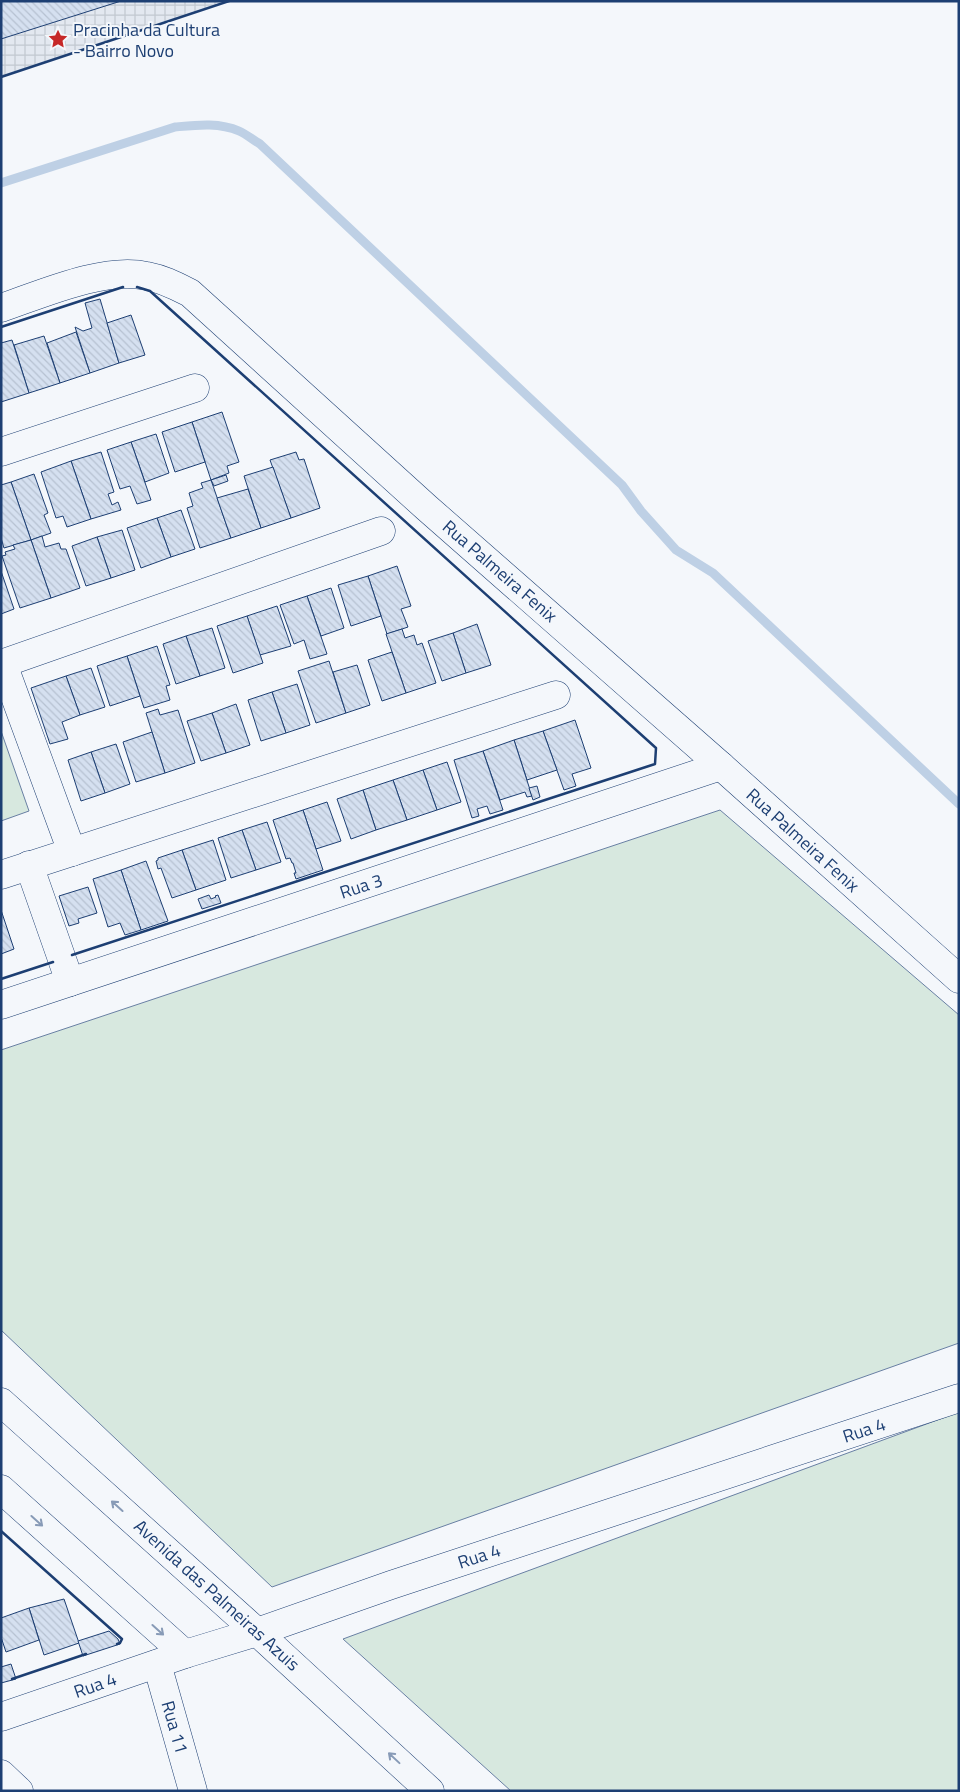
<svg xmlns="http://www.w3.org/2000/svg" width="960" height="1792" font-family="'Titillium Web',sans-serif">
	<style>
		.green { fill: #d7e8df; stroke: #687fa3 }
		.plaza { fill: url(#plaza-grid); stroke: #687fa3 }
		.lines { fill: none; stroke-linecap: round; stroke-linejoin: round }
		.stream { stroke: #bed0e5; stroke-width: 9 }
		.building { fill: url(#building-back-hatch); stroke: #1d3f73 }
		.minor-casing { stroke: #1d3f73; stroke-width: 29 }
		.minor { stroke: #f4f7fb; stroke-width: 28 }
		.wall { stroke: #1d3f73; stroke-width: 2.5 }
		.oneway { stroke: #889bb7 }
		.labels { text-anchor: middle; dominant-baseline: central; stroke-width: 4; stroke-linejoin: round; paint-order: stroke }
		.poi-label { font-size: 18px; fill: #1d3f73; stroke: #f4f7fb; text-anchor: start }
		.street-label { font-size: 18px; fill: #1d3f73; stroke: #f4f7fb }
	</style>
	<defs>
		<pattern id="plaza-grid" width="8" height="8" patternUnits="userSpaceOnUse" patternTransform="scale(1.25)"><rect width="8" height="8" fill="#e3e8f0"/><path d="M0 4h8M4 0v8" fill="none" stroke="#c2c8d1"/></pattern>
		<pattern id="building-back-hatch" width="6" height="6" patternUnits="userSpaceOnUse" patternTransform="scale(1.25)"><rect width="6" height="6" fill="#d5e0f0"/><path d="M-1 5l2 2M0 0l6 6M5-1l2 2" fill="none" stroke="#b6c1d1"/></pattern>
	</defs>
	<rect width="100%" height="100%" fill="#f4f7fb"/>
	<g class="green">
		<polygon points="1,731 29,811 1,821"/>
		<polygon points="720,810 959,1015 959,1343 272,1587 1,1330 1,1050"/>
		<polygon points="959,1412 959,1791 511,1791 343,1639"/>
	</g>
	<polygon class="plaza" points="1,1 229,1 1,77"/>
	<g class="lines">
		<path class="stream" d="M1,183L175,127C196,125 219,122 239,131C246,134 253,140 260,144L622,485L641,511L676,550L713,573L959,804"/>
	</g>
	<g class="building">
		<polygon points="1,1 121,1 1,39"/>
		<polygon points="100,299 119,363 90,373 75,327 83,331 92,328 85,303"/>
		<polygon points="131,315 145,355 119,363 107,323"/>
		<polygon points="76,332 90,373 60,383 47,343"/>
		<polygon points="44,336 60,383 29,393 14,345"/>
		<polygon points="12,340 29,393 1,402 1,343"/>
		<polygon points="222,412 239,462 227,466 229,473 211,480 192,422"/>
		<polygon points="192,422 205,462 175,472 162,432"/>
		<polygon points="156,434 169,473 145,482 131,442"/>
		<polygon points="131,442 151,500 137,504 130,486 120,489 107,450"/>
		<polygon points="101,452 114,492 108,494 112,505 118,502 121,510 91,519 71,461"/>
		<polygon points="296,452 299,460 304,459 320,508 291,518 270,460"/>
		<polygon points="71,461 91,519 67,527 63,516 56,518 41,472"/>
		<polygon points="273,467 291,518 261,528 244,476"/>
		<polygon points="34,474 48,513 44,515 51,533 31,540 11,482"/>
		<polygon points="226,475 228,481 214,486 211,480"/>
		<polygon points="211,480 231,538 200,548 187,508 193,506 189,493 203,488 201,483"/>
		<polygon points="11,482 31,540 4,548 1,538 1,485"/>
		<polygon points="248,489 261,528 231,538 217,498"/>
		<polygon points="181,510 195,549 171,557 157,518"/>
		<polygon points="157,518 171,557 141,568 127,528"/>
		<polygon points="122,530 135,570 111,578 97,537"/>
		<polygon points="42,536 45,547 59,543 61,549 66,549 80,588 51,598 31,540"/>
		<polygon points="97,537 111,578 86,586 72,546"/>
		<polygon points="31,540 51,598 20,608 2,556 6,555 5,552 15,549 13,545"/>
		<polygon points="397,566 411,606 401,609 408,627 387,634 368,576"/>
		<polygon points="1,571 14,609 1,614"/>
		<polygon points="368,576 381,616 351,626 338,585"/>
		<polygon points="331,588 344,628 321,636 307,596"/>
		<polygon points="307,596 327,654 310,659 304,640 294,644 280,605"/>
		<polygon points="277,606 291,646 260,655 247,616"/>
		<polygon points="247,616 263,663 233,673 217,626"/>
		<polygon points="477,624 491,665 466,673 453,633"/>
		<polygon points="212,628 225,668 200,676 186,636"/>
		<polygon points="402,629 405,638 414,635 417,645 422,643 436,683 406,693 386,634"/>
		<polygon points="453,633 466,673 442,681 428,641"/>
		<polygon points="186,636 200,676 176,684 163,644"/>
		<polygon points="157,646 170,685 166,686 170,700 144,708 127,656"/>
		<polygon points="392,652 406,693 382,701 368,660"/>
		<polygon points="127,656 140,696 110,706 97,666"/>
		<polygon points="329,661 346,713 316,723 298,671"/>
		<polygon points="357,665 370,705 346,713 333,672"/>
		<polygon points="91,668 105,707 80,715 66,676"/>
		<polygon points="66,676 80,715 62,722 68,739 50,744 31,688"/>
		<polygon points="297,684 310,725 286,733 272,692"/>
		<polygon points="272,692 286,733 261,741 248,700"/>
		<polygon points="236,704 250,745 226,753 212,713"/>
		<polygon points="158,709 160,715 178,710 195,763 165,773 146,713"/>
		<polygon points="212,713 226,753 201,761 187,721"/>
		<polygon points="575,720 591,768 572,774 576,786 564,790 543,731"/>
		<polygon points="543,731 557,770 527,780 514,740"/>
		<polygon points="152,732 165,773 136,782 123,742"/>
		<polygon points="514,740 532,796 527,797 525,792 500,800 483,751"/>
		<polygon points="116,744 130,784 105,793 91,752"/>
		<polygon points="483,751 503,810 490,814 487,806 477,809 479,816 472,818 454,760"/>
		<polygon points="91,752 105,793 81,801 68,760"/>
		<polygon points="447,762 461,802 437,810 423,770"/>
		<polygon points="423,770 437,810 407,820 393,780"/>
		<polygon points="393,780 407,820 376,830 363,790"/>
		<polygon points="537,786 540,797 533,800 529,788"/>
		<polygon points="363,790 376,830 351,839 337,799"/>
		<polygon points="327,802 341,841 316,849 303,810"/>
		<polygon points="303,810 323,870 296,879 294,873 296,873 293,863 292,863 290,858 286,859 273,820"/>
		<polygon points="267,822 281,862 256,870 242,830"/>
		<polygon points="242,830 256,870 231,878 218,838"/>
		<polygon points="213,840 226,880 196,890 182,850"/>
		<polygon points="182,850 196,890 172,898 161,868 158,869 156,861 158,860 158,858"/>
		<polygon points="146,861 168,921 141,930 121,870"/>
		<polygon points="121,870 141,930 125,935 120,923 108,927 93,879"/>
		<polygon points="88,887 97,913 78,919 79,923 69,926 59,896"/>
		<polygon points="209,895 211,899 216,897 215,896 218,895 221,903 202,909 198,899"/>
		<polygon points="1,910 14,949 1,954"/>
		<polygon points="64,1599 79,1643 44,1655 29,1608"/>
		<polygon points="29,1608 39,1640 6,1652 1,1637 1,1618"/>
		<polygon points="109,1631 118,1639 120,1644 83,1656 78,1641"/>
		<polygon points="11,1664 16,1679 1,1683 1,1667"/>
	</g>
	<g class="lines">
		<defs>
			<g id="minor">
				<path d="M1,308C42,294 105,266 147,276C163,279 176,286 190,293L427,508L721,766L959,979"/>
				<polyline points="1,452 195,388"/>
				<polyline points="1,664 381,531"/>
				<polyline points="3,664 72,852"/>
				<polyline points="29,865 70,982"/>
				<polyline points="1,875 556,695"/>
				<polyline points="1,1005 721,766"/>
				<polyline points="1,1402 257,1632 430,1791"/>
				<polyline points="1,1489 185,1654"/>
				<polyline points="157,1664 193,1791"/>
				<polyline points="1,1717 185,1654 257,1632 391,1585 959,1398"/>
				<polyline points="1,1774 19,1791"/>
			</g>
		</defs>
		<use href="#minor" class="minor-casing"/>
		<use href="#minor" class="minor"/>
		<g class="wall">
			<polyline points="1,77 229,1"/>
			<polyline points="1,327 123,287"/>
			<polyline points="72,955 655,764 656,748 150,291 137,287"/>
			<polyline points="1,979 53,962"/>
			<polyline points="1,1531 122,1639 120,1643 117,1644"/>
			<polyline points="12,1679 86,1654"/>
		</g>
	</g>
	<defs><path id="oneway-shaft" d="M-6 0H5M1.5-3L5.5 0L1.5 3" fill="none" stroke-width="1.6" stroke-linecap="round" stroke-linejoin="round" transform="scale(1.25)"/></defs>
	<g class="oneway">
		<use href="#oneway-shaft" transform="translate(117 1506) rotate(-138)"/>
		<use href="#oneway-shaft" transform="translate(37 1521) rotate(42)"/>
		<use href="#oneway-shaft" transform="translate(158 1630) rotate(42)"/>
		<use href="#oneway-shaft" transform="translate(394 1758) rotate(-137)"/>
	</g>
	<defs>
		<symbol id="sight-bare" viewBox="-9 -9 18 18"><path d="M0-6L1.8-2.2L6-1.7L2.9 1.2L3.7 5.4L0 3.3L-3.7 5.4L-2.9 1.2L-6-1.7L-1.8-2.2Z" fill="#c62828" stroke="#f4f7fb" stroke-width="2.5" paint-order="stroke"/></symbol>
	</defs>
	<g fill-rule="evenodd">
		<use href="#sight-bare" x="44" y="25" width="28" height="28"/>
	</g>
	<g class="labels">
		<g class="poi-label">
			<text x="73" y="29">Pracinha da Cultura<tspan x="73" dy="21">- Bairro Novo</tspan></text>
		</g>
		<g class="street-label">
			<text transform="translate(500 571) rotate(41)">Rua Palmeira Fenix</text>
			<text transform="translate(803 840) rotate(42)">Rua Palmeira Fenix</text>
			<text transform="translate(361 886) rotate(-18)">Rua 3</text>
			<text transform="translate(864 1430) rotate(-18)">Rua 4</text>
			<text transform="translate(479 1556) rotate(-18)">Rua 4</text>
			<text transform="translate(217 1595) rotate(42)">Avenida das Palmeiras Azuis</text>
			<text transform="translate(95 1685) rotate(-19)">Rua 4</text>
			<text transform="translate(175 1727) rotate(74)">Rua 11</text>
		</g>
	</g>
	<rect width="960" height="1792" fill="none" stroke="#1d3f73" stroke-width="5"/>
</svg>
